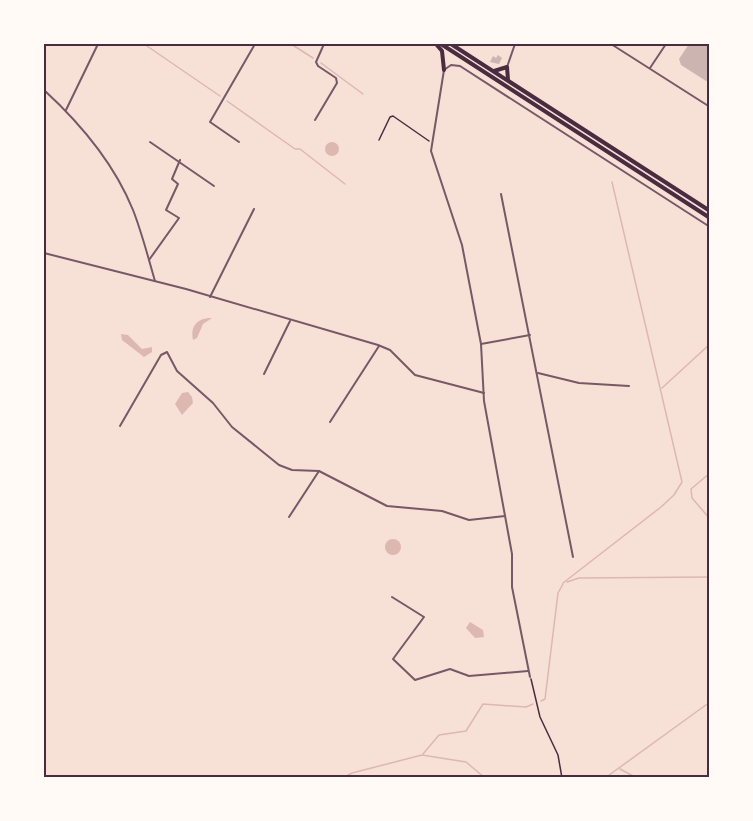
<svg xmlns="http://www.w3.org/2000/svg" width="753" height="821" font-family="Cabin,sans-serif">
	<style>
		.water { fill: #dcb8b0 }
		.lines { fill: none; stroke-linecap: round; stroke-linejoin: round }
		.stream { stroke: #dcb8b0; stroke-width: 1.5 }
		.building { fill: #ccb4b1 }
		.path { stroke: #4a2c40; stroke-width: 1.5 }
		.minor { stroke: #755966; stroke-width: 2 }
		.trunk { stroke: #4a2c40; stroke-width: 4 }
		.neatline { fill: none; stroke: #4a2c40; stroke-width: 2 }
	</style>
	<rect width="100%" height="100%" fill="#f7e1d7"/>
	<g class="water">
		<circle cx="332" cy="149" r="7"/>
		<path d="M212,318L203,324L197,338L193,340C190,325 198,318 212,318Z"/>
		<polygon points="121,334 128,335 142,349 152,347 152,352 144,357 122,340"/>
		<polygon points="188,392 192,397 193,403 182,415 175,404 182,393"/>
		<circle cx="393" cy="547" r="8"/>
		<polygon points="470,622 483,630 484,637 475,638 466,628"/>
	</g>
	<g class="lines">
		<g class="stream">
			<polyline points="144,44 220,96"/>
			<polyline points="291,44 313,58"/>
			<polyline points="321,63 363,94"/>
			<polyline points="227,101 295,149 300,149 345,184"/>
			<polyline points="662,388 710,344"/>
			<polyline points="710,473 691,489 692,498 710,519"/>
			<polyline points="567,582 579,578 710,577"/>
			<polyline points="563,583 661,507 674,495 682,482 612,182"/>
			<polyline points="541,701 545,699 558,593 563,584"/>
			<polyline points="423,754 439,735 466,731 483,704 526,707 533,704"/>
			<polyline points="620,769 637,778"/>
			<polyline points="343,778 352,773 422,755 466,762 485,778"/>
			<polyline points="605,778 710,702"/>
		</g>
	</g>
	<g class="building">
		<polygon points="689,44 710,44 710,79 706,81 681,65 679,59"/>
		<polygon points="498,55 502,58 499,64 490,62 493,56 496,58"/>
	</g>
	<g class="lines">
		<g class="path">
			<polyline points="379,140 390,117 393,116 429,141"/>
			<polyline points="531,679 540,717 558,755 562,778"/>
		</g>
		<g class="minor">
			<polyline points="611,44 710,107"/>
			<polyline points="507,67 515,44"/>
			<polyline points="650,68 666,44"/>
			<path d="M44,90C81,124 114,163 133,210C142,233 148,257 155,281"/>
			<polyline points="66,110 98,44"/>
			<polyline points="315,120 337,83 336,78 318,66 316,62 324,44"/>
			<polyline points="150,142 214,186"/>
			<polyline points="239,142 210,122 255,44"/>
			<polyline points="501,194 573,557"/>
			<polyline points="44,253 186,289 378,345 390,350 415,375 484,393"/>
			<polyline points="149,260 179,218 166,210 178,184 172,179 180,160"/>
			<polyline points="210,297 254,209"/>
			<polyline points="481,344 530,335"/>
			<polyline points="538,373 579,383 629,386"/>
			<polyline points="264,374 290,321"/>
			<polyline points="330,422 379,346"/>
			<polyline points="120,426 161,355 167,352 177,371 213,403 232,427 279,465 292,470 319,471 387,506 442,511 469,520 505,516"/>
			<polyline points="289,517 319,471"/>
			<polyline points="392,597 424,617 393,659 415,680 450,669 469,676 528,671"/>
			<polyline points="530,677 512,587 512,554 484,401 481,344 462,245 431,151 444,70 451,65 460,66 710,227"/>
		</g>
		<g class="trunk">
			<polyline points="436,44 442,51 444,70"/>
			<polyline points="441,44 710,218"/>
			<polyline points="451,44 710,211"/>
			<polyline points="494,71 507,67 508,80"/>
		</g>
	</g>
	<rect width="753" height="821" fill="none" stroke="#fffaf5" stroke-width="90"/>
	<rect x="45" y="45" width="663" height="731" class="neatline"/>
</svg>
